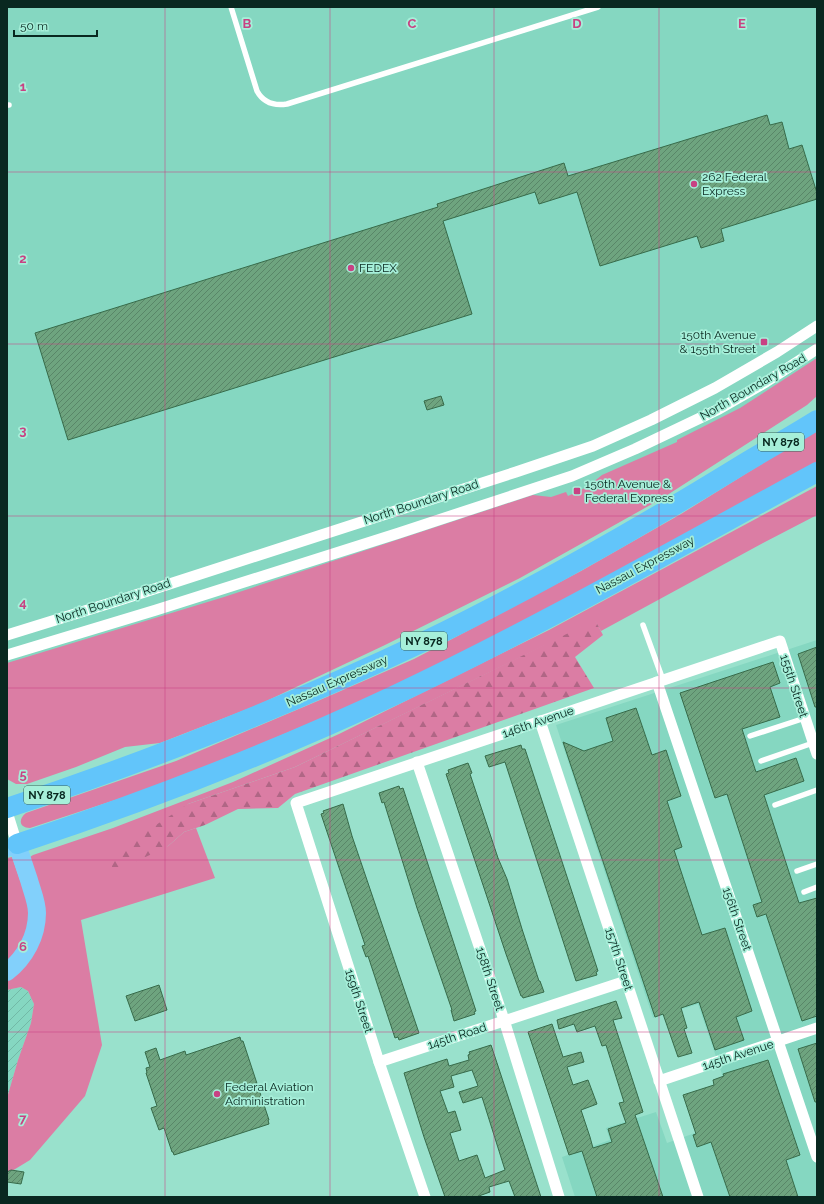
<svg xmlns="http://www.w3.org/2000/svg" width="824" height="1204" font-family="Raleway,sans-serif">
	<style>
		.built { fill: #85d7c1 }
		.industrial { fill: url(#industrial-furrows) }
		.grass { fill: #db7da4 }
		.forest { fill: url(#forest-firs) }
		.building { fill: url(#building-hatch); stroke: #376b4a; fill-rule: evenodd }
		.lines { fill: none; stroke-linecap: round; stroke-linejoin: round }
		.service { stroke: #fff; stroke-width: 5.5 }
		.minor { stroke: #fff; stroke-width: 11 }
		.trunk { stroke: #82d0fb; stroke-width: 18 }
		.motorway { stroke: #62c5fa; stroke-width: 20 }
		.grid { fill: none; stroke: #c84283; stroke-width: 1; stroke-opacity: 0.55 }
		.poi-dot { fill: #c84283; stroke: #a6efd9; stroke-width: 1.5 }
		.labels { text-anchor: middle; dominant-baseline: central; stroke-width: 3.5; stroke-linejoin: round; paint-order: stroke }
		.shield { fill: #a6efd9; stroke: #386458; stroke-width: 1 }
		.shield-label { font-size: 11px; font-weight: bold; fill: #092820 }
		.poi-label { font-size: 12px; fill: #092820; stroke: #a6efd9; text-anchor: start }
		.street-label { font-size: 12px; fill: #092820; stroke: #a6efd9 }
		.grid-label { font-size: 13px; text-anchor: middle; font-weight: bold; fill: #c84283; stroke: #a6efd9; stroke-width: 3.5; stroke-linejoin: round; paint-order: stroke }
	</style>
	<defs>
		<pattern id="industrial-furrows" width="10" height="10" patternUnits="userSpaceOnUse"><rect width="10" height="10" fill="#85d7c1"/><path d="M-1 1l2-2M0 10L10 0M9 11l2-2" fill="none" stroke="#72b9a6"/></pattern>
		<pattern id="forest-firs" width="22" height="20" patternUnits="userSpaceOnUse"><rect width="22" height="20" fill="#db7da4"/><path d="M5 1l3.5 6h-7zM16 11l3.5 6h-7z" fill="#b06685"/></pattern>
		<pattern id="building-hatch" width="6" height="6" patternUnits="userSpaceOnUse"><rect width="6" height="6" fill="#6ea47f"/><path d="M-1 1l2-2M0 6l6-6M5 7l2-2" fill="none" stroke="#598668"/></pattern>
	</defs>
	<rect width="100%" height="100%" fill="#99e1cc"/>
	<g class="built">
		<polygon points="7,7 817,7 817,381 7,777"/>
		<polygon points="817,640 817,1197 575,1197 562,1157 610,1140 606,1128 656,1112 667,1143 737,1118 698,1004 653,1018 556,725"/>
	</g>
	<polygon class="industrial" points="21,987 28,991 34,1004 31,1023 18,1060 7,1098 7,990"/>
	<g class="grass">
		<polygon points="817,358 817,396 807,405 661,499 520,578 385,645 258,705 160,743 125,747 76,767 27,784 16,784 7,779 7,663 224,597 533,495 551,497 566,492 568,496 587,487 602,475 677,442 677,440 740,408"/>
		<path d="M817,428V464L518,626L360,702L170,782L30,828C19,828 18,819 26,813L176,761L320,700L414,659L581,571L681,514L776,455Z"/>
		<polygon points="817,486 817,515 763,543 601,631 595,621 295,767 188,804 167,847 184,832 196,828 215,878 81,920 102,1045 85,1096 30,1160 7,1174 7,1098 18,1060 31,1023 34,1004 28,991 21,987 7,990 7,978 43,932 30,857 33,855 113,828 233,782 339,734 549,630"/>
		<polygon points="12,857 27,900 31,924 20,950 7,965 7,858"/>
	</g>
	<polygon class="forest" points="595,620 603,635 575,657 594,688 295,794 278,808 238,809 205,825 184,832 167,847 113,872 110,855 188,804 295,767"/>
	<g class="building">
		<polygon points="767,115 770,125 782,122 789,149 802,145 817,193 817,199 721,229 724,241 701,248 697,236 600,266 577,192 539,204 535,192 443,221 472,314 68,440 35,333 438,207 437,204 564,163 568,176"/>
		<polygon points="441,396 444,405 427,410 424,401"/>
		<polygon points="817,647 817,707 815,707 798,654"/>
		<polygon points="773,662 780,683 770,687 780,717 742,729 756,772 796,758 804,781 764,795 799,903 817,898 817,1016 802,1021 766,914 757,917 753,905 762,902 727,794 715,798 680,693"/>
		<polygon points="636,708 652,755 666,750 681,796 667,801 682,847 674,850 702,935 725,928 752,1011 736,1017 744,1040 715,1050 699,1002 681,1008 687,1028 684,1029 692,1053 678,1057 663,1014 655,1017 563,742 584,751 613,741 606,718"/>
		<polygon points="521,745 522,749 525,749 598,971 596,972 597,975 576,981 505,762 489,767 485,756"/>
		<polygon points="468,763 472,773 470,774 498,858 507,879 522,929 539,981 540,981 544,992 523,998 522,996 521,996 506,954 446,774 449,773 448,770"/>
		<polygon points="399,786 400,789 403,788 476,1011 474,1012 475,1014 454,1021 451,1010 452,1010 417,908 384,802 382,803 379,793"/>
		<polygon points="343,804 352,836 419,1033 399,1040 398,1037 395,1038 368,956 366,957 362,946 365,945 321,814 324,813 323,811"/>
		<polygon points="159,985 167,1010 135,1021 126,996"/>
		<polygon points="616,1001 622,1018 613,1020 643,1112 635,1115 663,1197 597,1197 582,1151 569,1155 528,1032 552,1024 563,1057 581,1052 584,1062 567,1067 573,1085 588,1080 597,1104 581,1110 590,1137 593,1148 612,1142 608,1129 626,1123 619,1103 624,1102 606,1045 602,1046 595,1026 577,1032 574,1024 559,1029 557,1020"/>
		<polygon points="240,1037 241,1041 243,1041 269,1120 268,1120 269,1124 174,1155 173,1152 172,1152 164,1128 159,1130 151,1108 157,1106 146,1073 147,1073 146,1068 150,1067 145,1052 156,1048 160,1060 185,1051 186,1055"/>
		<polygon points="817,1043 817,1102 815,1102 798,1049"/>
		<path d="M491,1045L498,1066L541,1197H515L509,1181L489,1187L490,1192L476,1197H445L424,1137L404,1073L447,1059L449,1066L469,1060L468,1055L470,1054L469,1052ZM472,1070L478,1086L459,1092L463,1103L482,1097L505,1170L485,1178L477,1155L459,1161L450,1133L461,1130L455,1111L448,1113L440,1091L454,1087L451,1076Z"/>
		<polygon points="768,1060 800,1155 786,1160 798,1197 730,1197 711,1142 697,1147 693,1135 696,1134 683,1095 714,1085 713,1080 724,1076 723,1074"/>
		<polygon points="11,1170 24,1172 21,1184 7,1182 7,1172"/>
	</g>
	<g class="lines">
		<g class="service">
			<path d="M231,7L257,91C263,102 274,106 287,104L598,7"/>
			<polyline points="7,105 9,105"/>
			<polyline points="643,625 663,680"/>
			<polyline points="750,736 805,718"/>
			<polyline points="761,761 813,743"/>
			<polyline points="775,805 817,790"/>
			<polyline points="797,871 817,864"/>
			<polyline points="804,892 817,887"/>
		</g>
		<g class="minor">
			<polyline points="7,635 120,600 516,472 593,446 651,420 715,388 777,352 817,326"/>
			<polyline points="7,655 156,610 399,533 572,476 635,449 719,409 766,382 817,349"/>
			<polyline points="657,682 817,1157"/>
			<polyline points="540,721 698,1197"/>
			<polyline points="417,762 504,1020 559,1197"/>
			<polyline points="7,812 17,844"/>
			<polyline points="379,1062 626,981"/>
			<polyline points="659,1081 817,1028"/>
			<polyline points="425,1197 379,1062 296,803 780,641 817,754"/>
		</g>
		<path class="trunk" d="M7,848L17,844C21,856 25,868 29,880C32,891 37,902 37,913C37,936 25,958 7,972"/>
		<g class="motorway">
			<path d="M7,808C149,761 288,706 423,642C533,589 639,528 743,464C768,449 793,435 817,420"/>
			<path d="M17,844C145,802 271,753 393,696C537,628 677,548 817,472"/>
		</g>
	</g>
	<path class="grid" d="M165,7V1197M330,7V1197M494,7V1197M659,7V1197M7,172H817M7,344H817M7,516H817M7,688H817M7,860H817M7,1032H817"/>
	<g class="poi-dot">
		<circle cx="694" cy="184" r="4"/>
		<circle cx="351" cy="268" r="4"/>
		<rect x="760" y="338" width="8" height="8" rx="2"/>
		<rect x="573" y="487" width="8" height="8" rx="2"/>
		<circle cx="217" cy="1094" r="4"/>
	</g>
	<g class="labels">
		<g class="shield">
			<rect x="758" y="433" width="46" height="18" rx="3"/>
			<rect x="401" y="632" width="46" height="18" rx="3"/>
			<rect x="24" y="786" width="46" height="18" rx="3"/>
		</g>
		<g class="shield-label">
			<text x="781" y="442">NY 878</text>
			<text x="424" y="641">NY 878</text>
			<text x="47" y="795">NY 878</text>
		</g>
		<g class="poi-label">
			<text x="702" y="177">262 Federal<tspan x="702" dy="14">Express</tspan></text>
			<text x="359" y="268">FEDEX</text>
			<text x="756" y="335" text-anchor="end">150th Avenue<tspan x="756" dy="14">&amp; 155th Street</tspan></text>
			<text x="585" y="484">150th Avenue &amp;<tspan x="585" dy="14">Federal Express</tspan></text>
			<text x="225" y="1087">Federal Aviation<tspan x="225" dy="14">Administration</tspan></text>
		</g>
		<g class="street-label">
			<text transform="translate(753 387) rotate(-30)">North Boundary Road</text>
			<text transform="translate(421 502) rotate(-18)">North Boundary Road</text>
			<text transform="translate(645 565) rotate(-28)">Nassau Expressway</text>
			<text transform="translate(113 601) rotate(-18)">North Boundary Road</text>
			<text transform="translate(337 681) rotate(-24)">Nassau Expressway</text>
			<text transform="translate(794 686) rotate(72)">155th Street</text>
			<text transform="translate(538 722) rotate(-19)">146th Avenue</text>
			<text transform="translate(737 919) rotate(71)">156th Street</text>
			<text transform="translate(619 959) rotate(72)">157th Street</text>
			<text transform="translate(490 979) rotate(72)">158th Street</text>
			<text transform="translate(359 1001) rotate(72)">159th Street</text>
			<text transform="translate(457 1036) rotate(-18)">145th Road</text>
			<text transform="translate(738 1055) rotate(-18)">145th Avenue</text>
		</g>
	</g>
	<g class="grid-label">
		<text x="247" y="28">B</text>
		<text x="412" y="28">C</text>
		<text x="577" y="28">D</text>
		<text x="742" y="28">E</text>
		<text x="23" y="91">1</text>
		<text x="23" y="263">2</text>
		<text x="23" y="435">3</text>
		<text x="23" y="607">4</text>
		<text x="23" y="779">5</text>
		<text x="23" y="951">6</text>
		<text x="23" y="1123">7</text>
	</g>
	<rect width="824" height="1204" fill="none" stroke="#092820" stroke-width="16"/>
	<path d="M14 30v6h83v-6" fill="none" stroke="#092820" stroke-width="2"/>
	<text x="20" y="30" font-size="12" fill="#092820" stroke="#a6efd9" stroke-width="3" paint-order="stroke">50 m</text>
</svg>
